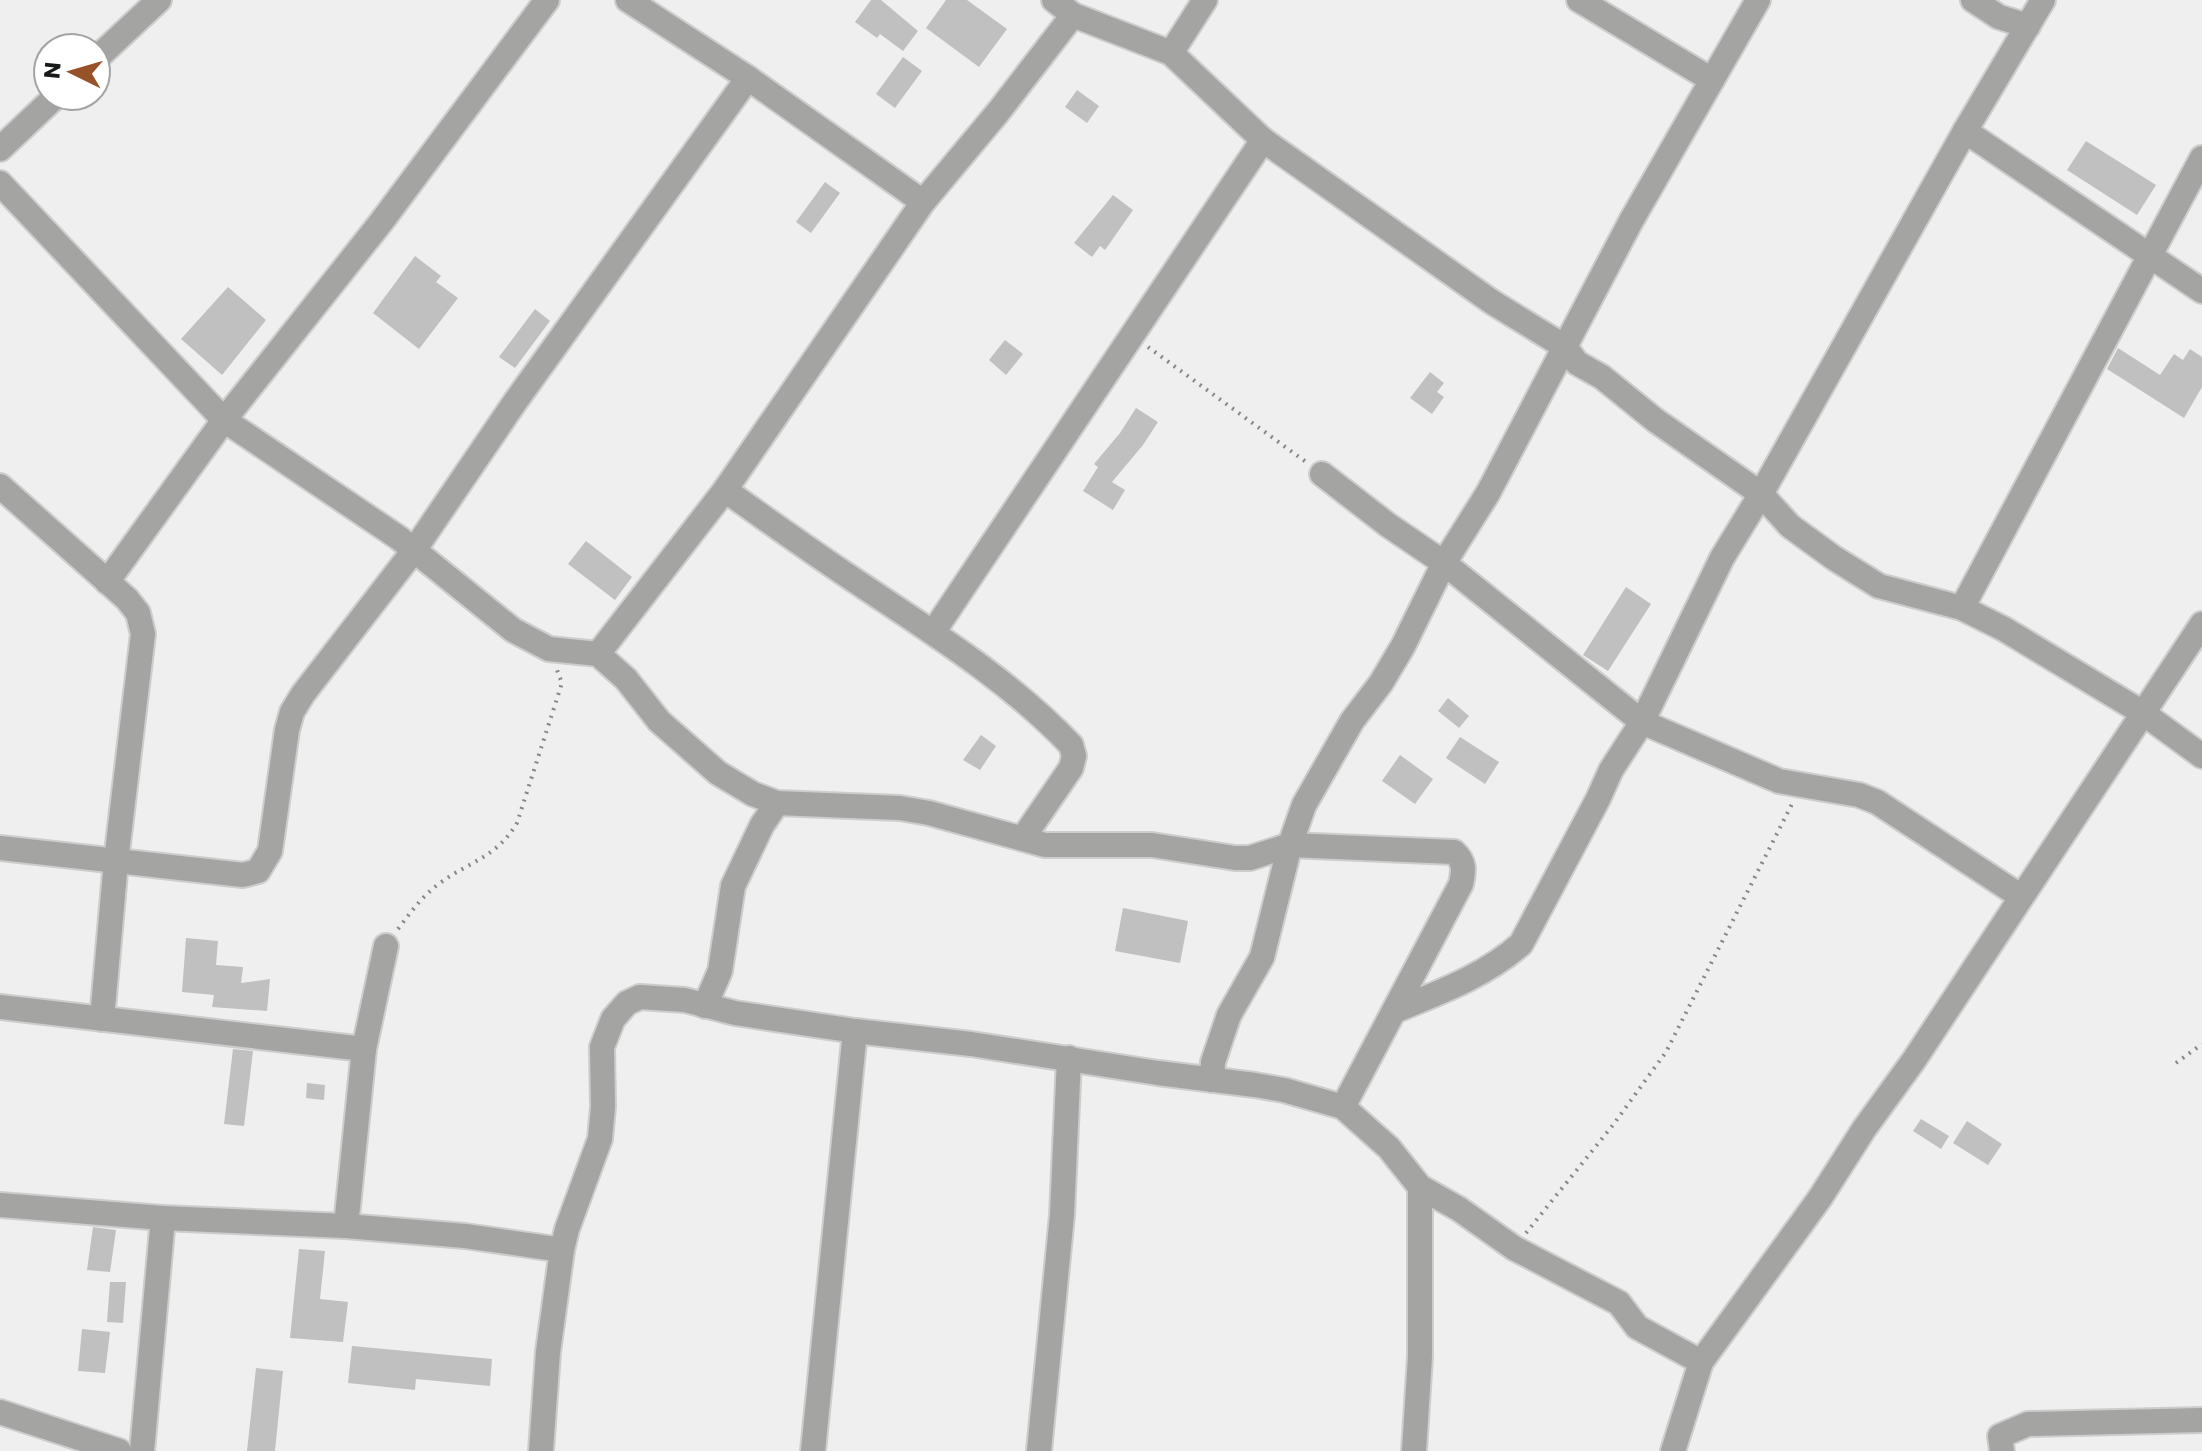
<svg xmlns="http://www.w3.org/2000/svg" width="2202" height="1451" font-family="Poppins,sans-serif">
	<style>
		.building { fill: #c0c0c1 }
		.lines { fill: none; stroke-linecap: round; stroke-linejoin: round }
		.minor-casing { stroke: #cccdcd; stroke-width: 28 }
		.path { stroke: #878788; stroke-width: 4; stroke-dasharray: 2 6; stroke-linecap: butt }
		.minor { stroke: #a4a4a3; stroke-width: 24 }
	</style>
	<rect width="100%" height="100%" fill="#efeff0"/>
	<g class="building">
		<polygon points="871,0 881,0 918,31 903,51 880,34 877,38 855,22"/>
		<polygon points="946,0 967,0 1007,29 979,67 926,28"/>
		<polygon points="903,57 922,71 895,108 876,94"/>
		<polygon points="1077,90 1099,106 1087,123 1065,107"/>
		<polygon points="2086,141 2156,185 2137,215 2067,170"/>
		<polygon points="825,182 840,193 811,233 796,222"/>
		<polygon points="1113,195 1133,210 1105,250 1100,246 1092,257 1074,243"/>
		<polygon points="415,256 441,276 436,282 458,298 419,349 373,313"/>
		<polygon points="228,287 266,320 222,375 181,339"/>
		<polygon points="535,309 550,321 515,368 499,357"/>
		<polygon points="1005,340 1023,354 1006,375 989,360"/>
		<polygon points="2118,348 2160,375 2174,354 2183,360 2190,349 2202,357 2202,387 2184,418 2107,369"/>
		<polygon points="1430,372 1444,383 1437,392 1444,397 1432,414 1410,398"/>
		<polygon points="1136,408 1158,422 1143,445 1112,482 1125,490 1113,510 1083,491 1098,467 1094,464 1120,433"/>
		<polygon points="586,541 632,577 615,600 568,564"/>
		<polygon points="1626,587 1651,604 1608,671 1583,655"/>
		<polygon points="1448,698 1469,716 1459,728 1438,711"/>
		<polygon points="981,735 996,746 980,770 963,760"/>
		<polygon points="1460,737 1499,762 1485,784 1446,758"/>
		<polygon points="1400,755 1433,779 1415,804 1382,781"/>
		<polygon points="1123,908 1188,921 1180,963 1115,951"/>
		<polygon points="186,938 218,941 216,965 243,967 241,983 270,979 267,1011 212,1007 214,995 182,992"/>
		<polygon points="233,1049 253,1051 244,1126 224,1124"/>
		<polygon points="307,1083 325,1085 324,1100 306,1098"/>
		<polygon points="1921,1119 1949,1136 1941,1149 1913,1131"/>
		<polygon points="1967,1121 2002,1144 1988,1165 1953,1143"/>
		<polygon points="93,1227 116,1230 110,1272 87,1270"/>
		<polygon points="299,1249 325,1251 320,1299 348,1302 343,1342 290,1338"/>
		<polygon points="110,1282 126,1282 123,1323 107,1322"/>
		<polygon points="82,1329 110,1332 105,1373 78,1371"/>
		<polygon points="352,1346 492,1359 490,1386 416,1379 415,1390 348,1383"/>
		<polygon points="256,1368 283,1371 275,1451 247,1451"/>
	</g>
	<g class="lines">
		<defs>
			<g id="minor">
				<polyline points="628,0 748,78 923,202"/>
				<polyline points="1054,0 1073,15 1171,53 1263,140 1492,302 1565,347 1577,363 1602,377 1655,420 1761,494 1790,526 1834,558 1879,586 1962,608 2004,629 2143,713 2202,756"/>
				<polyline points="1579,0 1712,80"/>
				<polyline points="1973,0 1999,17 2028,26"/>
				<polyline points="1171,53 1205,0"/>
				<polyline points="96,59 159,0"/>
				<polyline points="1965,131 2202,291"/>
				<polyline points="0,149 56,96"/>
				<path d="M0,183L224,420L399,538L513,630L549,649L598,654L626,679L659,721L718,773L753,794L777,803L900,808L929,813L1045,845H1152L1235,858H1250L1290,845L1454,852C1465,862 1464,870 1461,884L1343,1107"/>
				<polyline points="1322,474 1388,525 1444,563 1642,722 1779,781 1859,795 1877,802 2020,896"/>
				<polyline points="0,486 127,599 138,613 143,634 116,861 102,1019"/>
				<path d="M725,490C767,520 809,550 851,578C928,630 1006,677 1071,745L1074,756L1071,768L1023,838"/>
				<polyline points="107,582 224,420 382,221 547,0"/>
				<polyline points="1962,608 2202,158"/>
				<polyline points="934,631 1263,140"/>
				<polyline points="598,654 725,490 923,202 999,111 1073,15"/>
				<polyline points="0,848 243,875 258,871 270,851 287,730 292,712 303,694 415,549 515,402 748,78"/>
				<polyline points="705,1006 720,971 733,886 762,825 777,803"/>
				<polyline points="0,1007 364,1049"/>
				<path d="M1394,1011C1438,993 1485,976 1521,944L1598,799L1611,770L1642,722L1722,558L1761,494L1965,131L2043,0"/>
				<polyline points="1212,1080 1213,1062 1229,1015 1262,957 1290,845 1304,805 1352,721 1381,683 1403,646 1444,563 1488,493 1631,221 1758,0"/>
				<polyline points="0,1205 163,1218 346,1226 465,1236 562,1250"/>
				<polyline points="346,1226 364,1049 386,946"/>
				<polyline points="0,1412 119,1451"/>
				<polyline points="142,1451 163,1218"/>
				<polyline points="541,1451 548,1352 562,1250 567,1229 600,1139 603,1107 602,1047 613,1019 627,1003 640,997 685,1000 735,1013 855,1031 971,1044 1158,1073 1255,1085 1284,1090 1343,1107 1389,1148 1420,1187 1459,1209 1514,1248 1619,1303 1637,1327 1701,1362"/>
				<polyline points="813,1451 855,1031"/>
				<polyline points="1039,1451 1062,1215 1069,1058"/>
				<polyline points="1414,1451 1420,1356 1420,1187"/>
				<polyline points="1673,1451 1701,1362 1820,1198 1864,1129 1914,1060 2202,624"/>
				<polyline points="2002,1451 2000,1436 2028,1424 2202,1420"/>
			</g>
		</defs>
		<use href="#minor" class="minor-casing"/>
		<g class="path">
			<polyline points="1148,347 1306,462"/>
			<path d="M398,929C411,912 422,896 440,883C470,861 496,858 517,823L562,683L557,670"/>
			<polyline points="2176,1063 2202,1044"/>
			<polyline points="1526,1233 1613,1125 1666,1052 1792,804"/>
		</g>
		<use href="#minor" class="minor"/>
	</g>
	<g transform="translate(72 72) rotate(275)"><circle r="38" fill="#ffffff" stroke="#a2a3a3" stroke-width="2"/>
	<path d="M0-6L14 30L0 20L-14 30Z" fill="#975227"/>
	<text y="-12" font-size="22" font-weight="bold" text-anchor="middle" fill="#171818">N</text>
	</g>
</svg>
